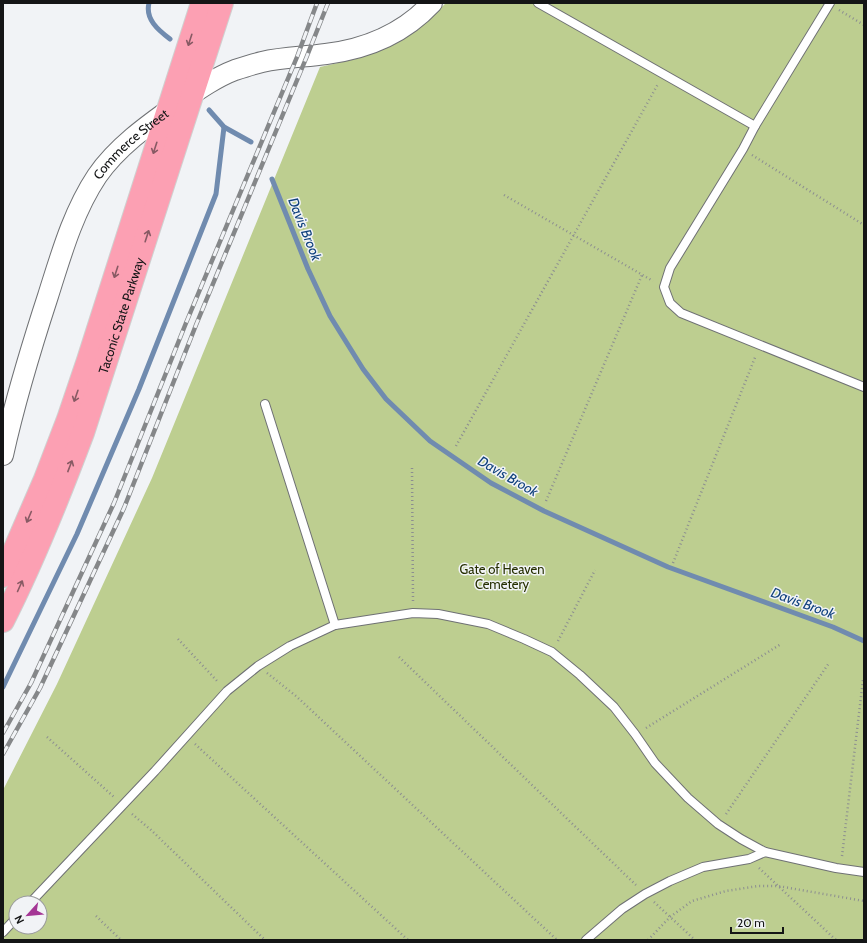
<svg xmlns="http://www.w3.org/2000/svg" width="867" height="943" font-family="Cabin,sans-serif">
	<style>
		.green { fill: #bdce90; fill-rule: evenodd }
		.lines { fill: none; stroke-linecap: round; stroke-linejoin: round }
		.stream { stroke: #708baf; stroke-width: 5 }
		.service-casing { stroke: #6f7174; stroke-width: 10 }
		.tertiary-casing { stroke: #6f7174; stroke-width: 22 }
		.trunk-casing { stroke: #d0d0d0; stroke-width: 24 }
		.path { stroke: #8c8e90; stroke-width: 2.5; stroke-dasharray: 1 3; stroke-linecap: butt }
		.service { stroke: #fff; stroke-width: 8 }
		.tertiary { stroke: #fff; stroke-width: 20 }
		.trunk { stroke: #fca0b3; stroke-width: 22 }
		.rail-casing { stroke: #858789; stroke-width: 4.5 }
		.rail { stroke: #f1f3f6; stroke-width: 3; stroke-dasharray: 9; stroke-linecap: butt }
		.oneway { stroke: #885a64 }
		.labels { text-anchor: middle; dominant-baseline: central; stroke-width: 3; stroke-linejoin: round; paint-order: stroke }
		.street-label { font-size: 13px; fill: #141516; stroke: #f1f3f6 }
		.park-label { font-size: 13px; fill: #262f00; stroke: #f1f3f6 }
		.water-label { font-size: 14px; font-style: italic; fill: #10417d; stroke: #f1f3f6 }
	</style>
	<rect width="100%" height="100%" fill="#f1f3f6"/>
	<path class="green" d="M446,3H864V940H3V790L57,684L152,478L320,67L360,58L387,47L419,29ZM16,903H40V927H16Z"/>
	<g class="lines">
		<g class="stream">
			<path d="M149,3C145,19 158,30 170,39"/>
			<polyline points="209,110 224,127 251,142"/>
			<polyline points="272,179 308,269 330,316 363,369 386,399 430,441 491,483 544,511 668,567 833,627 864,641"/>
			<polyline points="3,687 77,534 139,389 216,194 224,127"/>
		</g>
		<defs>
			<g id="service">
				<polyline points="538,3 755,126"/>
				<polyline points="830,3 755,126 743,149 670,268 664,287 670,303 681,313 864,387"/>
				<polyline points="265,404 335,625"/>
				<polyline points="30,903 155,771 227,691 258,666 290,646 335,625 413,613 438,614 488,624 524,639 552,652 580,675 614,707 635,734 655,763 688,798 718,824 741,839 765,852 836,868 864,872"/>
				<polyline points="3,932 16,918"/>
				<polyline points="586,940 622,909 645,894 670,881 703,867 749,859 765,852"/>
			</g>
			<g id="tertiary">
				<path id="s1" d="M3,455C15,401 31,348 48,296C61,255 73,212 97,176C117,147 148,125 176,105C195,92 214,78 235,70C244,67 253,64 262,62C283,57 305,57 326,54C367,49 404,33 432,3"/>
			</g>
			<g id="trunk">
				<polyline points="3,576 45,479 68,419 88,360 202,3"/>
				<path id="s2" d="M3,621C34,560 59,497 83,433L222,3"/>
			</g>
		</defs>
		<use href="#service" class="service-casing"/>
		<use href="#tertiary" class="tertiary-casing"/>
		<use href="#trunk" class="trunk-casing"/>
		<g class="path">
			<polyline points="839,10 864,25"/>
			<polyline points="752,155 864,225"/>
			<polyline points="504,195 653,281"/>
			<polyline points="456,446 658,84"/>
			<polyline points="412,468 413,601"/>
			<polyline points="546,501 642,275"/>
			<polyline points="673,563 756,355"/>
			<polyline points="178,639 218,682"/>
			<polyline points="558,641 595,570"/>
			<polyline points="399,657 636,885"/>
			<polyline points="267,673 296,696 557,940"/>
			<polyline points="646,728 781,644"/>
			<polyline points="47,737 114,797"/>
			<polyline points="195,744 408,940"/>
			<polyline points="132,814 151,830 265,940"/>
			<polyline points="726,814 829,663"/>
			<polyline points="842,856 863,680"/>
			<polyline points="759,868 836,940"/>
			<polyline points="654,902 695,940"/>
			<polyline points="96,916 121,940"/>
			<polyline points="648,940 670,917 692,901 726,891 758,886 778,886 864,901"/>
		</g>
		<use href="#service" class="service"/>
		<use href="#tertiary" class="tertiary"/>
		<use href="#trunk" class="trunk"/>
		<defs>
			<g id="rail">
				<polyline points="3,733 31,683 114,503 186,323 297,57 317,3"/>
				<polyline points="3,754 40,688 124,508 196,325 307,56 328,3"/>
			</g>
		</defs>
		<use href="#rail" class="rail-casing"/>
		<use href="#rail" class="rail"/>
	</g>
	<defs><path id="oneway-shaft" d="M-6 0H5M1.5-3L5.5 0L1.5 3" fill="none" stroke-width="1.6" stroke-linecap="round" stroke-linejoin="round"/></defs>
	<g class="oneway">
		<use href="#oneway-shaft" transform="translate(190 40) rotate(108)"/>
		<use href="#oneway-shaft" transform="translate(155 148) rotate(108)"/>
		<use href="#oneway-shaft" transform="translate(147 236) rotate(-72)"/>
		<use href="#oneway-shaft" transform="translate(116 272) rotate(108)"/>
		<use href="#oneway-shaft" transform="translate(76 396) rotate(109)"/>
		<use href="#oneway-shaft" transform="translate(70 466) rotate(-69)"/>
		<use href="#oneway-shaft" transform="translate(29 517) rotate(113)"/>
		<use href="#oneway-shaft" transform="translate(20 586) rotate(-66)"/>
	</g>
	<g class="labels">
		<g class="street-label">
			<text stroke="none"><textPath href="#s1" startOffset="342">Commerce Street</textPath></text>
			<text stroke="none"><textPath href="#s2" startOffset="328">Taconic State Parkway</textPath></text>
		</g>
		<g class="park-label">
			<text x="502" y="569">Gate of Heaven<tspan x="502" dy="15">Cemetery</tspan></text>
		</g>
		<g class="water-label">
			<text transform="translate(305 229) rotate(68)">Davis Brook</text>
			<text transform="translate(508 476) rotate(30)">Davis Brook</text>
			<text transform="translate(803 603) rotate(20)">Davis Brook</text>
		</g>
	</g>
	<rect width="867" height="943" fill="none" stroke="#141516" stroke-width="8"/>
	<g transform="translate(28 915) rotate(243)"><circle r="19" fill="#f1f3f6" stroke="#999a9c"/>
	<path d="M0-3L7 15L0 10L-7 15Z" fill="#a43695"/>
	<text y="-6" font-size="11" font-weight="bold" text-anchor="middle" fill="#141516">N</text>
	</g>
	<path d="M731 927v6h52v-6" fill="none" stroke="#141516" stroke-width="2"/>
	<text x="737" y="927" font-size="12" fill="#141516" stroke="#f1f3f6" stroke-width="3" paint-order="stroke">20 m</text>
</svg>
